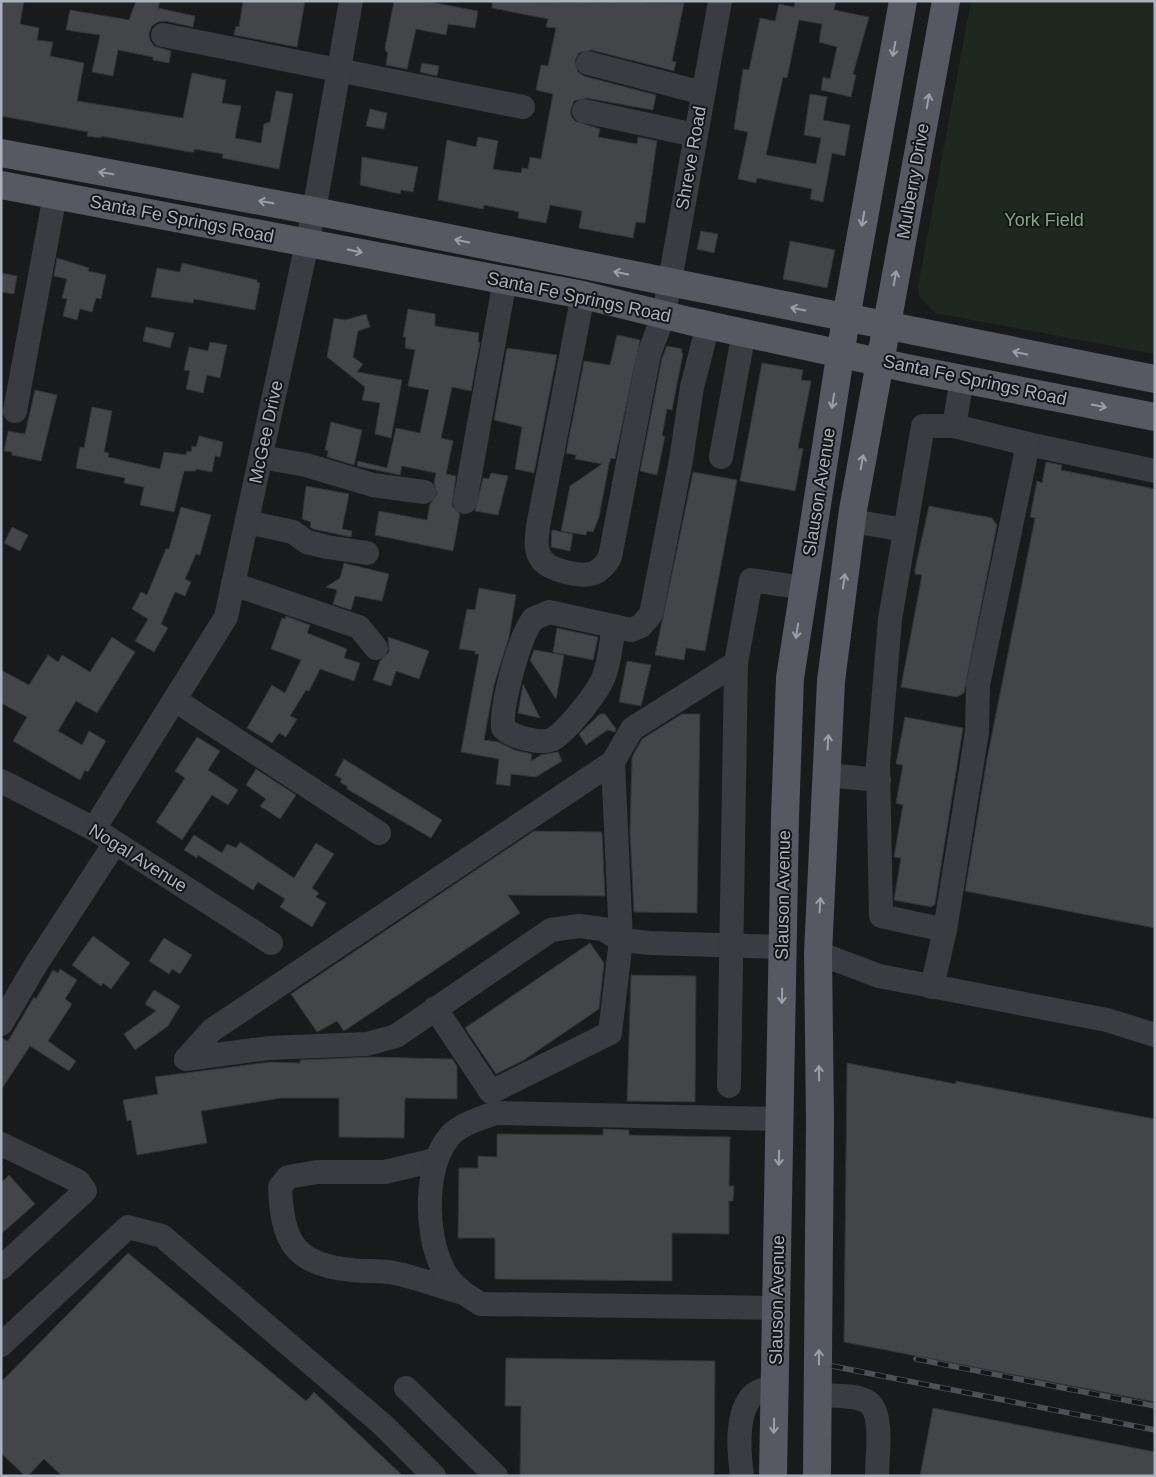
<svg xmlns="http://www.w3.org/2000/svg" width="1156" height="1477" font-family="Arial,sans-serif">
	<style>
		.green { fill: #1f281f }
		.building { fill: #434549; stroke: #333438 }
		.lines { fill: none; stroke-linecap: round; stroke-linejoin: round }
		.minor { stroke: #3a3c42; stroke-width: 24 }
		.major { stroke: #565961; stroke-width: 28 }
		.rail-casing { stroke: #4d5057; stroke-width: 5.5 }
		.rail { stroke: #141517; stroke-width: 4; stroke-dasharray: 11; stroke-linecap: butt }
		.oneway { stroke: #9aa0ab }
		.labels { text-anchor: middle; dominant-baseline: central; stroke-width: 4; stroke-linejoin: round; paint-order: stroke }
		.street-label { font-size: 18px; fill: #abb2bd; stroke: #141517 }
		.park-label { font-size: 18px; fill: #82aa80; stroke: #141517 }
	</style>
	<rect width="100%" height="100%" fill="#191a1c"/>
	<polygon class="green" points="971,1 1155,1 1155,354 935,313 920,297 918,287"/>
	<g class="building">
		<polygon points="1,1 24,1 20,24 39,28 37,40 53,42 50,56 84,63 77,101 183,118 192,73 226,80 222,103 241,106 235,138 261,143 264,124 270,122 276,91 293,94 279,169 222,158 223,154 194,149 194,152 190,152 101,136 101,138 87,136 88,132 1,116"/>
		<polygon points="136,1 160,1 158,8 195,16 193,27 165,21 158,22 152,26 149,33 150,40 154,46 171,51 169,63 153,60 153,57 118,50 113,76 92,72 100,35 66,30 70,10 129,20"/>
		<polygon points="243,1 305,1 297,47 234,35 236,26 239,27"/>
		<polygon points="394,1 425,1 478,11 475,28 448,24 446,35 416,29 407,69 386,65 388,52 386,52 385,48"/>
		<polygon points="492,1 684,3 672,61 676,62 674,71 591,50 579,53 575,60 578,72 584,76 656,95 653,110 586,98 574,101 571,109 571,116 575,121 600,129 598,137 637,144 638,137 657,141 645,223 636,222 633,238 579,228 582,211 550,205 546,223 518,218 519,212 484,205 483,209 438,200 447,140 476,147 478,137 498,141 493,169 521,173 522,168 528,169 530,157 541,159 553,94 536,90 541,65 548,66 556,28 546,27 548,19 492,8"/>
		<polygon points="795,1 836,1 834,10 869,17 853,74 856,75 851,97 821,90 823,77 830,79 837,47 819,42 822,24 799,20 787,78 783,77 766,155 816,164 821,138 804,135 810,94 827,97 823,120 850,125 845,156 832,153 823,202 810,199 812,189 757,178 756,183 738,179 748,132 734,129 743,69 749,70 760,18 775,21 779,4 794,7"/>
		<polygon points="422,63 439,66 437,76 420,72"/>
		<polygon points="370,109 387,113 384,129 366,126"/>
		<polygon points="362,157 418,167 413,192 401,190 400,194 360,185"/>
		<polygon points="701,231 718,234 714,253 697,249"/>
		<polygon points="790,241 835,250 827,288 783,279"/>
		<polygon points="57,258 89,268 88,271 106,275 101,299 96,298 92,312 80,309 77,320 63,316 67,299 62,298 67,279 54,276"/>
		<polygon points="182,263 257,280 257,282 260,283 255,310 194,299 193,303 151,297 157,268 180,272"/>
		<polygon points="1,273 17,276 14,294 1,292"/>
		<polygon points="408,309 435,314 435,326 479,333 478,342 480,343 471,391 452,387 441,438 453,441 446,474 456,476 452,506 460,514 453,551 375,535 379,511 427,520 430,504 437,494 434,483 436,473 402,466 400,475 357,466 358,461 387,468 396,428 420,433 429,390 408,386 415,350 405,348 406,337 403,337"/>
		<polygon points="366,314 370,327 358,331 353,357 363,364 357,372 402,380 391,438 375,434 380,403 362,400 365,387 327,357 334,318 345,320"/>
		<polygon points="146,327 174,333 170,348 143,341"/>
		<polygon points="617,335 640,340 615,459 611,458 609,464 599,517 593,532 587,531 586,535 561,531 570,486 602,464 575,459 576,455 566,453 584,361 610,365"/>
		<polygon points="210,342 227,345 220,378 207,375 203,393 186,389 190,371 184,370 189,347 208,351"/>
		<polygon points="667,346 682,349 681,353 683,353 672,410 667,409 662,436 665,436 657,475 640,471 662,358"/>
		<polygon points="507,348 557,355 534,473 515,469 522,427 494,420"/>
		<polygon points="762,363 803,370 801,380 811,381 798,448 803,449 795,491 740,481"/>
		<polygon points="35,390 57,395 41,461 12,455 12,452 4,451 8,431 25,434"/>
		<polygon points="92,407 112,411 104,452 109,453 108,457 160,469 164,452 186,455 187,451 191,452 192,446 196,447 199,436 223,442 220,457 215,456 212,472 196,469 196,471 184,471 174,512 140,505 144,487 124,483 125,478 76,468 80,447 84,448"/>
		<polygon points="331,422 362,430 354,465 327,457 328,451 325,450"/>
		<polygon points="1046,462 1062,465 1061,470 1155,489 1155,928 965,891 987,759 1035,518 1030,517 1037,481 1042,483"/>
		<polygon points="693,472 737,480 705,651 686,648 684,660 655,655"/>
		<polygon points="491,473 508,476 498,515 475,511 483,478 489,479"/>
		<polygon points="306,486 349,494 342,529 352,531 351,537 313,529 310,527 311,522 302,519"/>
		<polygon points="929,506 992,518 997,525 964,693 957,697 901,687 922,575 915,574 915,569"/>
		<polygon points="181,507 211,515 200,555 196,554 185,579 191,582 185,596 175,592 161,624 168,628 154,652 135,641 148,619 132,609 141,592 147,595 166,549 169,549"/>
		<polygon points="12,527 28,535 20,551 4,543"/>
		<polygon points="552,530 573,534 570,551 551,547"/>
		<polygon points="344,563 389,574 382,601 355,596 351,610 333,604 337,590 326,587 340,578"/>
		<polygon points="479,588 516,595 509,637 494,685 484,740 498,742 515,750 532,754 531,761 541,755 558,752 562,761 536,777 511,774 510,786 496,784 499,759 461,752 479,654 475,654 475,651 459,649 467,609 475,610"/>
		<polygon points="286,616 310,625 307,633 347,649 344,658 360,663 354,681 320,669 309,691 306,690 290,716 297,719 286,737 279,733 272,743 247,728 272,685 285,693 301,660 271,649 282,618 285,619"/>
		<polygon points="557,628 598,637 593,660 553,652"/>
		<polygon points="112,637 135,652 97,713 76,701 58,731 82,745 89,731 106,741 88,772 85,770 80,780 13,741 27,717 1,703 1,670 29,685 48,655 58,662 62,655 90,672"/>
		<polygon points="388,637 429,651 419,679 396,671 391,686 373,680 380,661 389,652"/>
		<polygon points="534,650 564,655 556,699 530,660"/>
		<polygon points="627,661 651,665 641,706 619,702"/>
		<polygon points="523,684 540,718 518,713"/>
		<polygon points="600,714 605,714 616,729 615,732 607,730 586,745 579,734"/>
		<polygon points="682,714 700,714 697,913 634,912 630,832 632,757 642,739"/>
		<polygon points="905,717 963,728 935,904 931,907 894,900 901,858 894,857 903,805 896,803 903,765 896,764"/>
		<polygon points="197,737 220,751 208,770 238,790 228,805 212,795 182,840 156,822 185,778 175,771"/>
		<polygon points="344,759 442,820 431,838 347,789 348,787 340,782 342,779 335,775"/>
		<polygon points="256,769 296,795 280,819 260,806 266,799 246,785"/>
		<polygon points="534,831 602,832 605,896 508,895 520,913 344,1031 337,1021 317,1032 291,994"/>
		<polygon points="194,835 222,853 227,844 236,848 240,842 294,878 316,843 334,854 312,888 319,893 316,897 326,903 312,927 280,907 285,899 258,882 253,890 198,855 197,858 184,850"/>
		<polygon points="93,936 130,963 111,989 103,983 101,986 72,965"/>
		<polygon points="164,938 192,955 180,974 172,969 169,974 149,961"/>
		<polygon points="590,943 604,963 599,1009 524,1060 496,1074 465,1028"/>
		<polygon points="60,969 77,980 65,999 72,1004 48,1041 76,1061 69,1071 30,1046 1,1090 1,1038 8,1041 34,997 36,999 53,970 58,973"/>
		<polygon points="631,975 696,976 695,1102 627,1101"/>
		<polygon points="154,990 180,1006 168,1026 135,1050 124,1034 156,1011 145,1004"/>
		<polygon points="370,1057 452,1059 457,1066 457,1099 405,1098 404,1138 339,1137 339,1098 281,1098 201,1111 207,1143 137,1155 131,1120 127,1121 123,1100 158,1094 155,1077 270,1062 300,1063 300,1060"/>
		<polygon points="847,1063 956,1084 956,1081 1155,1119 1155,1402 844,1342"/>
		<polygon points="603,1129 629,1130 629,1135 730,1137 729,1186 734,1186 733,1201 729,1201 729,1234 672,1233 672,1281 495,1279 495,1238 458,1238 459,1168 478,1168 478,1156 497,1157 497,1134 603,1135"/>
		<polygon points="9,1175 35,1204 1,1234 1,1183"/>
		<polygon points="128,1253 306,1401 314,1392 403,1476 62,1476 44,1459 28,1476 25,1476 1,1453 1,1382"/>
		<polygon points="506,1358 715,1361 714,1476 520,1476 521,1406 505,1406"/>
		<polygon points="933,1408 1155,1452 1155,1476 920,1476"/>
	</g>
	<g class="lines">
		<g class="minor">
			<polyline points="163,35 523,107"/>
			<polyline points="588,63 703,93"/>
			<polyline points="584,111 695,135"/>
			<path d="M583,295L538,526C537,538 534,550 542,560C550,570 581,578 594,573C601,570 606,564 610,557L649,354L664,314L720,1"/>
			<polyline points="15,411 55,195"/>
			<polyline points="1028,444 1155,471"/>
			<polyline points="261,457 306,465 373,485 424,492"/>
			<polyline points="721,457 744,332"/>
			<polyline points="465,502 505,280"/>
			<polyline points="852,521 905,530"/>
			<polyline points="247,522 293,532 307,542 327,547 367,553"/>
			<polyline points="233,584 359,627 376,648"/>
			<path d="M614,626C611,642 610,661 604,676C599,691 567,731 553,739C541,745 512,737 503,728C501,704 519,638 533,619L549,612L631,630L641,626L651,614L681,460L692,387L708,325"/>
			<polyline points="175,700 379,833"/>
			<polyline points="827,775 879,780"/>
			<polyline points="1,781 94,829 271,943"/>
			<polyline points="94,829 226,617 314,211 351,1"/>
			<polyline points="945,930 977,732 978,685 1028,444 954,426"/>
			<polyline points="818,953 879,976 1107,1020 1155,1035"/>
			<polyline points="932,987 945,930 881,916 878,765 890,619 923,426 954,426 962,379"/>
			<polyline points="435,1008 491,1092 610,1033 621,940 613,762 632,729 736,663"/>
			<polyline points="1,1024 35,966 115,843"/>
			<polyline points="186,1059 269,1048 367,1044 396,1036 551,930 579,926 603,929 621,940 650,943 782,947"/>
			<polyline points="186,1059 212,1030 613,762"/>
			<polyline points="729,1086 736,663 751,580 804,588"/>
			<polyline points="1,1144 78,1181 85,1191 1,1268"/>
			<path d="M435,1160L385,1172H317L288,1177L280,1187C282,1241 294,1265 352,1270C365,1272 380,1270 394,1273C416,1277 438,1286 460,1292"/>
			<path d="M776,1308L481,1304C466,1295 451,1286 443,1269C425,1234 424,1168 449,1137C457,1126 483,1117 496,1113L780,1119"/>
			<polyline points="1,1345 128,1227 162,1236 383,1425 434,1476"/>
			<polyline points="406,1388 496,1476"/>
			<path d="M818,1395C833,1396 855,1394 868,1402C884,1413 877,1457 877,1476"/>
			<path d="M742,1476C739,1453 735,1413 753,1395C758,1390 769,1388 775,1386"/>
		</g>
		<g class="major">
			<polyline points="1,153 314,211 1155,379"/>
			<polyline points="1,185 583,295 689,321 911,369 1155,417"/>
			<polyline points="773,1476 785,817 790,678 846,318 903,1"/>
			<polyline points="817,1476 820,1122 818,953 831,681 853,510 946,1"/>
		</g>
		<defs>
			<g id="rail">
				<polyline points="916,1359 1155,1406"/>
				<polyline points="832,1366 1155,1430"/>
			</g>
		</defs>
		<use href="#rail" class="rail-casing"/>
		<use href="#rail" class="rail"/>
	</g>
	<defs><path id="oneway-shaft" d="M-6 0H5M1.5-3L5.5 0L1.5 3" fill="none" stroke-width="1.6" stroke-linecap="round" stroke-linejoin="round" transform="scale(1.25)"/></defs>
	<g class="oneway">
		<use href="#oneway-shaft" transform="translate(894 49) rotate(101)"/>
		<use href="#oneway-shaft" transform="translate(928 101) rotate(-80)"/>
		<use href="#oneway-shaft" transform="translate(106 173) rotate(-170)"/>
		<use href="#oneway-shaft" transform="translate(266 202) rotate(-170)"/>
		<use href="#oneway-shaft" transform="translate(863 219) rotate(100)"/>
		<use href="#oneway-shaft" transform="translate(462 241) rotate(-169)"/>
		<use href="#oneway-shaft" transform="translate(355 251) rotate(11)"/>
		<use href="#oneway-shaft" transform="translate(621 273) rotate(-169)"/>
		<use href="#oneway-shaft" transform="translate(895 278) rotate(-80)"/>
		<use href="#oneway-shaft" transform="translate(798 309) rotate(-169)"/>
		<use href="#oneway-shaft" transform="translate(1020 353) rotate(-169)"/>
		<use href="#oneway-shaft" transform="translate(833 401) rotate(99)"/>
		<use href="#oneway-shaft" transform="translate(1099 406) rotate(11)"/>
		<use href="#oneway-shaft" transform="translate(862 462) rotate(-80)"/>
		<use href="#oneway-shaft" transform="translate(844 581) rotate(-82)"/>
		<use href="#oneway-shaft" transform="translate(797 631) rotate(99)"/>
		<use href="#oneway-shaft" transform="translate(828 742) rotate(-87)"/>
		<use href="#oneway-shaft" transform="translate(820 905) rotate(-87)"/>
		<use href="#oneway-shaft" transform="translate(782 996) rotate(91)"/>
		<use href="#oneway-shaft" transform="translate(819 1073) rotate(-91)"/>
		<use href="#oneway-shaft" transform="translate(779 1158) rotate(91)"/>
		<use href="#oneway-shaft" transform="translate(819 1357) rotate(-90)"/>
		<use href="#oneway-shaft" transform="translate(774 1426) rotate(91)"/>
	</g>
	<g class="labels">
		<g class="street-label">
			<text transform="translate(691 158) rotate(-80)">Shreve Road</text>
			<text transform="translate(913 181) rotate(-80)">Mulberry Drive</text>
			<text transform="translate(182 219) rotate(11)">Santa Fe Springs Road</text>
			<text transform="translate(579 297) rotate(12)">Santa Fe Springs Road</text>
			<text transform="translate(975 380) rotate(12)">Santa Fe Springs Road</text>
			<text transform="translate(266 432) rotate(-78)">McGee Drive</text>
			<text transform="translate(819 492) rotate(-81)">Slauson Avenue</text>
			<text transform="translate(138 858) rotate(32)">Nogal Avenue</text>
			<text transform="translate(783 895) rotate(-89)">Slauson Avenue</text>
			<text transform="translate(777 1300) rotate(-89)">Slauson Avenue</text>
		</g>
		<g class="park-label">
			<text x="1044" y="220">York Field</text>
		</g>
	</g>
	<rect width="1156" height="1477" fill="none" stroke="#abb2bd" stroke-width="5"/>
</svg>
